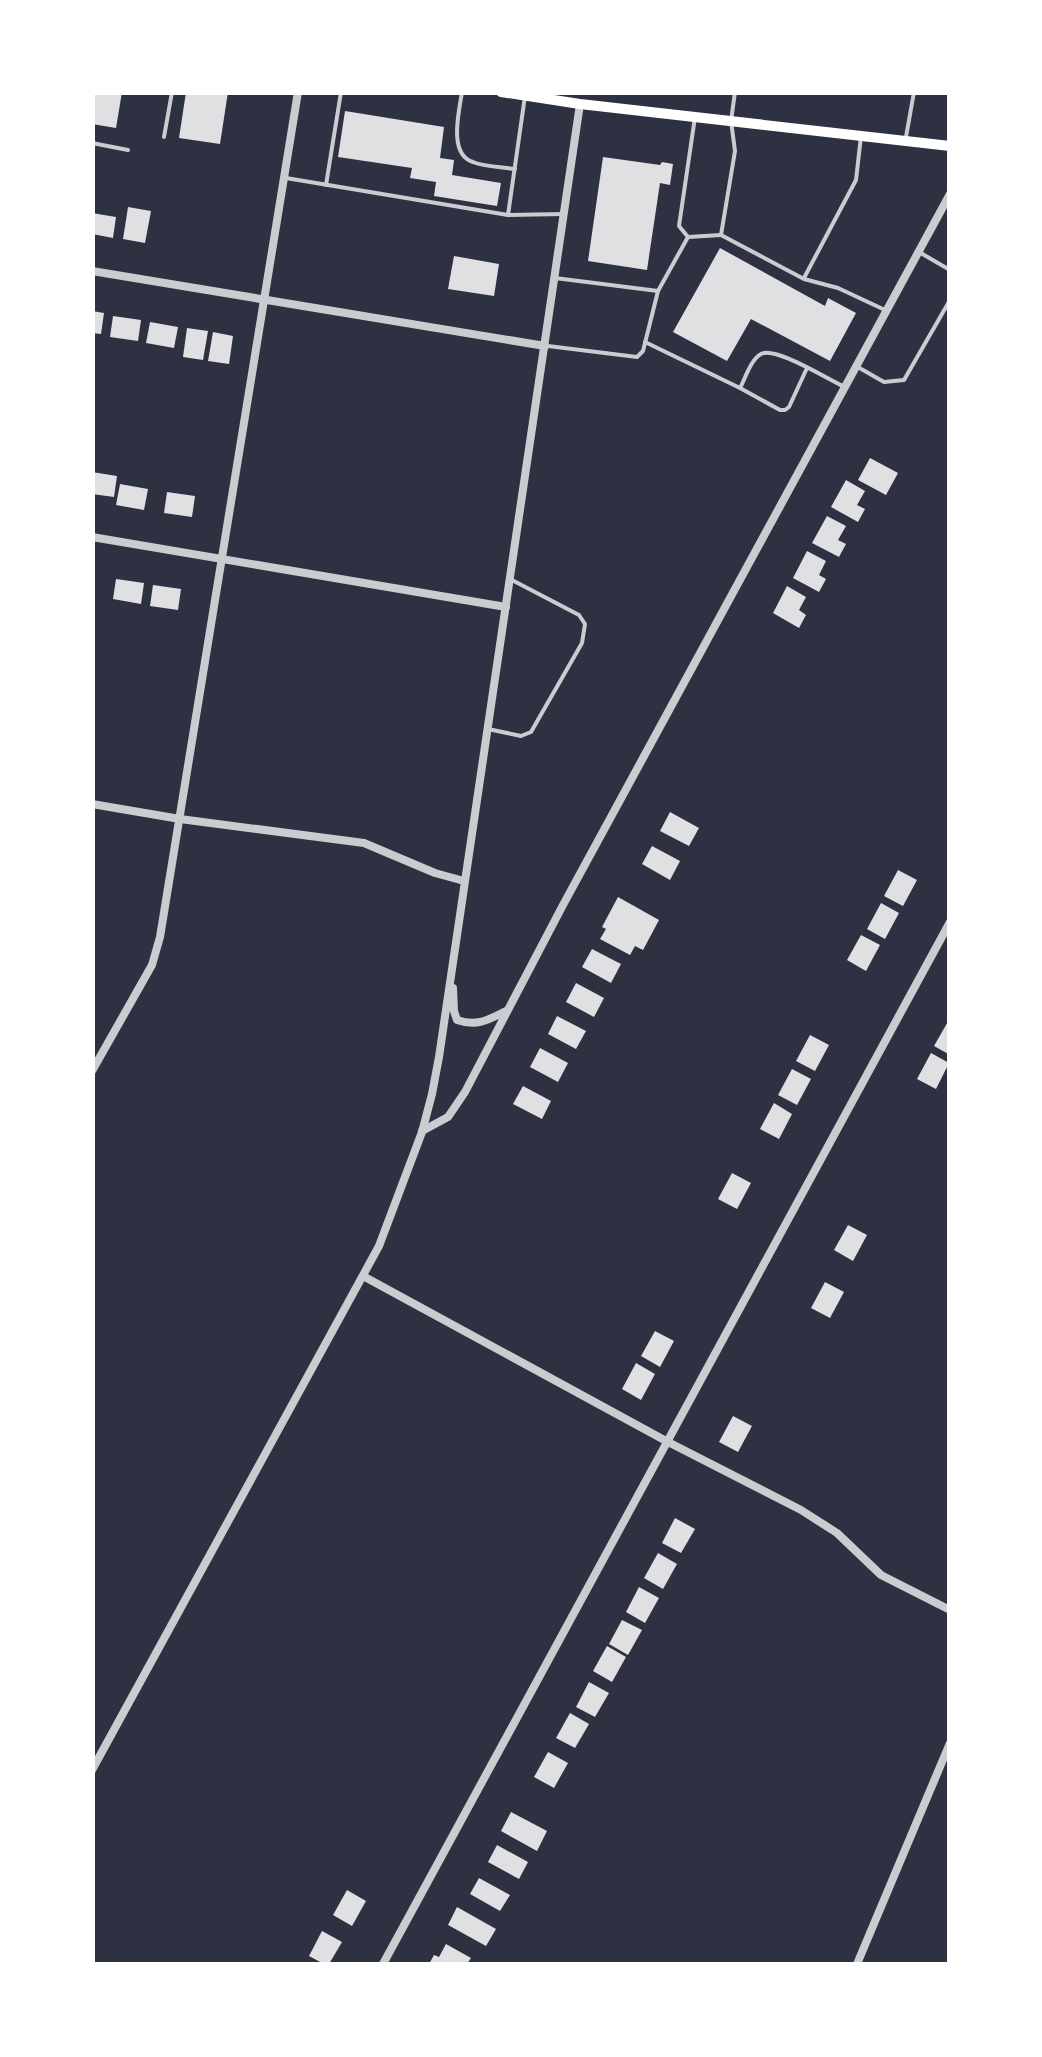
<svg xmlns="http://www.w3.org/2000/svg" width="1042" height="2057" font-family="'Exo 2',sans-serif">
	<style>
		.building { fill: #e0e0e3 }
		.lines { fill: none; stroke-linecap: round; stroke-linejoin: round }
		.service { stroke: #caccd0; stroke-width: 4 }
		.minor { stroke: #caccd0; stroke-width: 8 }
		.secondary { stroke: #fff; stroke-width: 10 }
	</style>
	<rect width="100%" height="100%" fill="#2d3142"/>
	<g class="building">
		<polygon points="92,92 122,92 116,128 92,124"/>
		<polygon points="186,92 228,92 220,144 179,138"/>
		<polygon points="345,111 444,127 440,158 454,160 452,175 501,183 497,206 434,196 436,182 410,178 412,168 338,157"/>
		<polygon points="603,157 660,165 662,162 673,164 670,185 660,183 647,270 588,261"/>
		<polygon points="128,207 151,211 145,243 123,239"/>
		<polygon points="92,213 116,217 113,238 92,234"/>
		<polygon points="720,248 825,306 828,298 856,313 830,361 751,319 727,361 673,332"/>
		<polygon points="454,256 499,264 494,296 448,289"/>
		<polygon points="92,311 104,313 101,334 92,333"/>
		<polygon points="113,316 141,320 138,341 110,337"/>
		<polygon points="150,322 178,327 174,348 146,343"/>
		<polygon points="187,328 208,331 203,360 183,357"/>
		<polygon points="213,332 233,336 229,364 208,361"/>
		<polygon points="870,458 898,473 886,495 858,480"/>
		<polygon points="92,472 117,476 114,497 92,494"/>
		<polygon points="846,480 865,491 857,505 865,509 858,522 831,507"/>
		<polygon points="120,484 148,489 144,510 116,505"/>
		<polygon points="167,492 195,496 192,517 164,513"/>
		<polygon points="827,516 846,526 838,540 846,544 839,557 812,543"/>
		<polygon points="807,551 826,561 819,575 826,579 819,592 793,578"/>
		<polygon points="116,579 144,583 141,604 113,599"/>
		<polygon points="153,585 181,589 178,610 150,606"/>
		<polygon points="787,586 806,597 799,610 806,615 799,628 773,613"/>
		<polygon points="670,812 699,828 689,846 660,831"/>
		<polygon points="652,846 680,861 670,880 642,864"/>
		<polygon points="898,870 917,880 903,906 884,896"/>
		<polygon points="618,897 659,920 643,950 635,946 630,955 600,939 606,929 602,927"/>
		<polygon points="881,903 899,913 885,939 867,929"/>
		<polygon points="861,935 880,945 866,971 847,960"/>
		<polygon points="592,949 621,964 611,983 582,967"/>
		<polygon points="576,983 604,998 594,1017 566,1002"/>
		<polygon points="557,1016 586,1031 576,1049 548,1034"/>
		<polygon points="950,1018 950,1055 934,1046"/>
		<polygon points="810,1035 829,1045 815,1071 796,1061"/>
		<polygon points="540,1048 568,1063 558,1082 530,1067"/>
		<polygon points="931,1053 949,1063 936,1089 917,1079"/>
		<polygon points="792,1069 811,1079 797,1105 778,1095"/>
		<polygon points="523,1086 551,1101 542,1119 513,1104"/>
		<polygon points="774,1103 792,1114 779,1139 760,1129"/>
		<polygon points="732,1173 751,1183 737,1209 718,1199"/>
		<polygon points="848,1225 867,1235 853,1261 834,1250"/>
		<polygon points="825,1282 844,1292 830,1318 811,1308"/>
		<polygon points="655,1331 674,1341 660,1367 641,1356"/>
		<polygon points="636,1363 655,1374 641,1400 622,1389"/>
		<polygon points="733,1416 752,1426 738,1452 719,1442"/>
		<polygon points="675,1518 695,1529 681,1553 662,1543"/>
		<polygon points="658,1553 677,1564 663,1589 644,1578"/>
		<polygon points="639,1587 659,1598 645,1623 626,1612"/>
		<polygon points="622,1620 642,1630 628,1655 609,1644"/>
		<polygon points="607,1646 626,1657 612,1682 593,1671"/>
		<polygon points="589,1682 609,1693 595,1717 576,1707"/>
		<polygon points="570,1713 589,1724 575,1748 556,1738"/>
		<polygon points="548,1752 568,1763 554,1788 534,1777"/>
		<polygon points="511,1812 547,1831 537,1851 501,1831"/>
		<polygon points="497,1845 528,1862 519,1879 488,1862"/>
		<polygon points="479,1878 510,1895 500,1911 470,1894"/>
		<polygon points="347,1890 366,1901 352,1926 333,1915"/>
		<polygon points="457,1907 496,1929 486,1946 448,1925"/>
		<polygon points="322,1931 342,1942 329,1964 324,1964 309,1956"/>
		<polygon points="446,1944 471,1958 467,1964 429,1964 434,1955 439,1957"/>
	</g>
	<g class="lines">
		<g class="service">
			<path d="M462,92C459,112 448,154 473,162C485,167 501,167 515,169"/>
			<polyline points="735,92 731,121 735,151 721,235 804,279 838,288 885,310"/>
			<polyline points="164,137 172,92"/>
			<polyline points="906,137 914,92"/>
			<polyline points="92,143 128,150"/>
			<polyline points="286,178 508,215 564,214"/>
			<polyline points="326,185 341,92"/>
			<polyline points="508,215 525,96"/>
			<polyline points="688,237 679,226 695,117"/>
			<polyline points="688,237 721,235"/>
			<polyline points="919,252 950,270"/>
			<polyline points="555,278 658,291 688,237"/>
			<polyline points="804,278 856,180 861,136"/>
			<polyline points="645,342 740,388"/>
			<polyline points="548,346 637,357 643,351 658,291"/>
			<polyline points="856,366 884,382 904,380 950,300"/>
			<path d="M807,368L789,407L785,410H780L740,388C745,379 751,359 761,354C775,346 827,379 843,386"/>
			<polyline points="488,729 521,736 531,732 582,643 585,624 579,615 510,579"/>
		</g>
		<g class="minor">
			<polyline points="92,271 545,346"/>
			<polyline points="92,537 506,607"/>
			<polyline points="92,804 180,819 364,843 435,873 464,881"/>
			<path d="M453,988L454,1011L457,1020C477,1027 488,1020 506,1011"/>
			<polyline points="92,1071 152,965 160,937 298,92"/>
			<polyline points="422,1131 448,1117 465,1092 563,905 950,194"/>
			<polyline points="363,1276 668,1442 801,1510 837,1533 881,1575 950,1610"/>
			<polyline points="92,1770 379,1246 422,1132 432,1094 439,1057 580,104"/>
			<polyline points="383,1964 950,922"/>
			<polyline points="857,1964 950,1743"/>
		</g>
		<polyline class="secondary" points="501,92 580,104 950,146"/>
	</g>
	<rect width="1042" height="2057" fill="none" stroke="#ffffff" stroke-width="190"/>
</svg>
